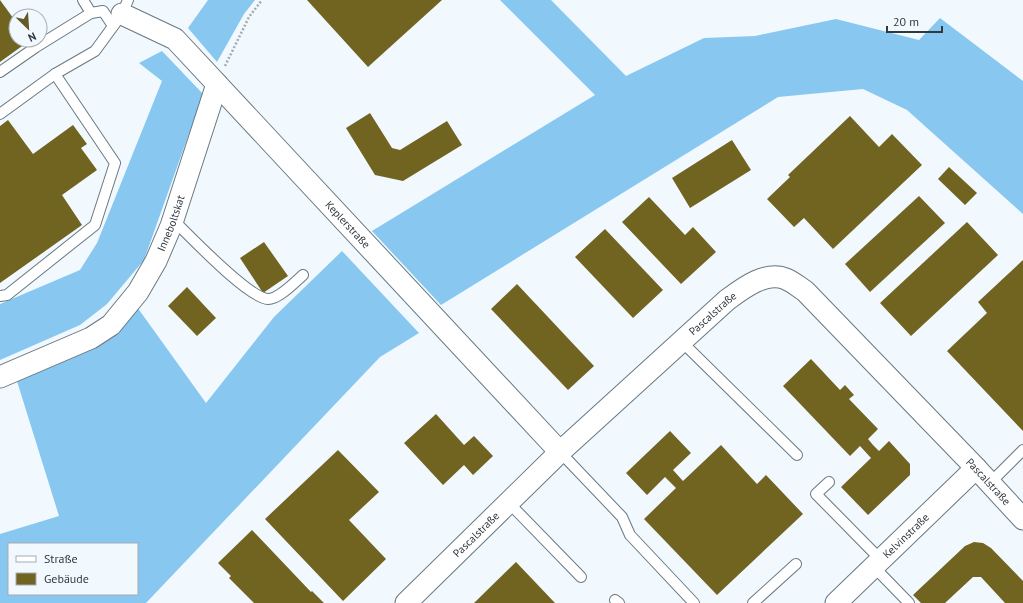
<svg xmlns="http://www.w3.org/2000/svg" width="1023" height="603" font-family="'PT Sans',sans-serif">
	<style>
		.forest { fill: #87c7f0; fill-rule: evenodd }
		.building { fill: #716421 }
		.lines { fill: none; stroke-linecap: round; stroke-linejoin: round }
		.service-casing { stroke: #687882; stroke-width: 12 }
		.minor-casing { stroke: #687882; stroke-width: 23 }
		.path { stroke: #a4abb0; stroke-width: 2.5; stroke-dasharray: 2 2; stroke-linecap: butt }
		.service { stroke: #fff; stroke-width: 10 }
		.minor { stroke: #fff; stroke-width: 21 }
		.labels { text-anchor: middle; dominant-baseline: central; stroke-width: 4; stroke-linejoin: round; paint-order: stroke }
		.street-label { font-size: 11px; fill: #32393e; stroke: #f2f9fe }
	</style>
	<rect width="100%" height="100%" fill="#f2f9fe"/>
	<g class="forest">
		<polygon points="208,0 255,0 244,14 217,62 188,28"/>
		<polygon points="500,0 551,0 626,76 704,38 755,36 836,19 919,40 940,18 1023,81 1023,214 907,110 863,89 778,97 441,305 372,231 595,95"/>
		<polygon points="162,51 203,94 144,260 107,304 80,325 0,360 0,304 80,270 97,243 162,81 139,63"/>
		<path d="M342,251L419,333L380,357L146,603H0V534L59,516L16,378L137,307L206,403L274,317ZM9,544H137V594H9Z"/>
	</g>
	<g class="building">
		<polygon points="0,0 16,22 16,40 28,40 29,41 0,62"/>
		<polygon points="307,0 442,0 368,67"/>
		<polygon points="370,113 392,148 400,150 447,121 462,145 403,181 375,175 346,128"/>
		<polygon points="850,116 879,147 892,134 922,165 833,249 804,218 794,227 767,199 790,177 788,175"/>
		<polygon points="8,120 33,154 73,125 87,144 81,148 97,170 62,195 82,225 0,283 0,126"/>
		<polygon points="732,140 751,170 690,208 672,178"/>
		<polygon points="949,167 977,193 965,205 938,179"/>
		<polygon points="919,196 945,223 870,292 845,264"/>
		<polygon points="649,197 685,235 693,227 716,252 681,284 622,222"/>
		<polygon points="967,222 998,255 911,336 880,303"/>
		<polygon points="605,229 663,290 633,318 575,257"/>
		<polygon points="264,242 288,276 263,293 240,258"/>
		<polygon points="1023,260 1023,431 947,351 987,313 978,302"/>
		<polygon points="517,284 594,366 568,390 491,309"/>
		<polygon points="187,287 216,318 197,336 168,306"/>
		<polygon points="811,359 840,390 845,385 854,395 849,399 878,429 868,439 873,445 879,451 889,441 910,464 910,475 868,515 841,487 871,458 860,446 850,456 783,386"/>
		<polygon points="436,414 464,445 474,436 493,456 473,475 464,465 443,485 404,443"/>
		<polygon points="670,431 691,453 673,470 683,481 721,445 757,484 766,475 803,514 717,595 644,519 676,488 665,477 647,495 626,473"/>
		<polygon points="338,450 379,492 349,520 386,559 343,601 265,519"/>
		<polygon points="252,530 311,592 312,591 324,603 254,603 229,578 231,576 218,563"/>
		<polygon points="974,542 983,543 991,548 1023,581 1023,603 1005,603 981,577 973,577 945,603 921,603 913,595 965,546"/>
		<polygon points="516,562 555,603 474,603"/>
	</g>
	<g class="lines">
		<defs>
			<g id="service">
				<polyline points="83,0 91,13"/>
				<polyline points="0,72 36,47 91,13 103,11 113,26"/>
				<polyline points="0,114 55,74 95,51 122,14 128,0"/>
				<path d="M173,220C189,235 248,298 268,299C279,299 295,282 303,275"/>
				<polyline points="0,296 7,295 95,225 115,163 55,74"/>
				<polyline points="682,342 797,455"/>
				<polyline points="560,452 622,517 630,535 694,603"/>
				<polyline points="829,482 816,494 881,560"/>
				<polyline points="990,483 1023,450"/>
				<polyline points="508,502 581,577"/>
				<polyline points="874,567 909,603"/>
				<polyline points="615,600 619,603"/>
				<polyline points="753,603 796,564"/>
			</g>
			<g id="minor">
				<path id="s1" d="M122,14L175,39L560,452"/>
				<path id="s2" d="M0,377L91,338L111,325L138,292L156,261L171,226L217,84"/>
				<path id="s3" d="M406,603L560,452L727,300C742,289 766,270 786,279C793,282 799,287 805,291L976,468L1023,519"/>
				<path id="s4" d="M836,603L976,468"/>
			</g>
		</defs>
		<use href="#service" class="service-casing"/>
		<use href="#minor" class="minor-casing"/>
		<polyline class="path" points="225,66 249,17 262,0"/>
		<use href="#service" class="service"/>
		<use href="#minor" class="minor"/>
	</g>
	<g class="labels">
		<g class="street-label">
			<text stroke="none"><textPath href="#s2" startOffset="242">Inneboltskat</textPath></text>
			<text stroke="none"><textPath href="#s1" startOffset="312">Keplerstraße</textPath></text>
			<text stroke="none"><textPath href="#s3" startOffset="422">Pascalstraße</textPath></text>
			<text stroke="none"><textPath href="#s3" startOffset="794">Pascalstraße</textPath></text>
			<text stroke="none"><textPath href="#s3" startOffset="98">Pascalstraße</textPath></text>
			<text stroke="none"><textPath href="#s4" startOffset="97">Kelvinstraße</textPath></text>
		</g>
	</g>
	<rect x="8" y="543" width="130" height="52" fill="#f2f9fe" stroke="#a5acb1"/>
	<rect x="16" y="556" width="20" height="6" fill="#ffffff" stroke="#a5acb1"/>
	<text x="44" y="563" font-size="12" fill="#32393e">Straße</text>
	<rect x="16" y="573" width="20" height="12" fill="#716421" stroke="#a5acb1"/>
	<text x="44" y="583" font-size="12" fill="#32393e">Gebäude</text>
	<g transform="translate(28 28) rotate(155)"><circle r="19" fill="#f2f9fe" stroke="#a5acb1"/>
	<path d="M0-3L7 15L0 10L-7 15Z" fill="#655b28"/>
	<text y="-6" font-size="11" font-weight="bold" text-anchor="middle" fill="#32393e">N</text>
	</g>
	<path d="M887 26v6h55v-6" fill="none" stroke="#32393e" stroke-width="2"/>
	<text x="893" y="26" font-size="12" fill="#32393e" stroke="#f2f9fe" stroke-width="3" paint-order="stroke">20 m</text>
</svg>
